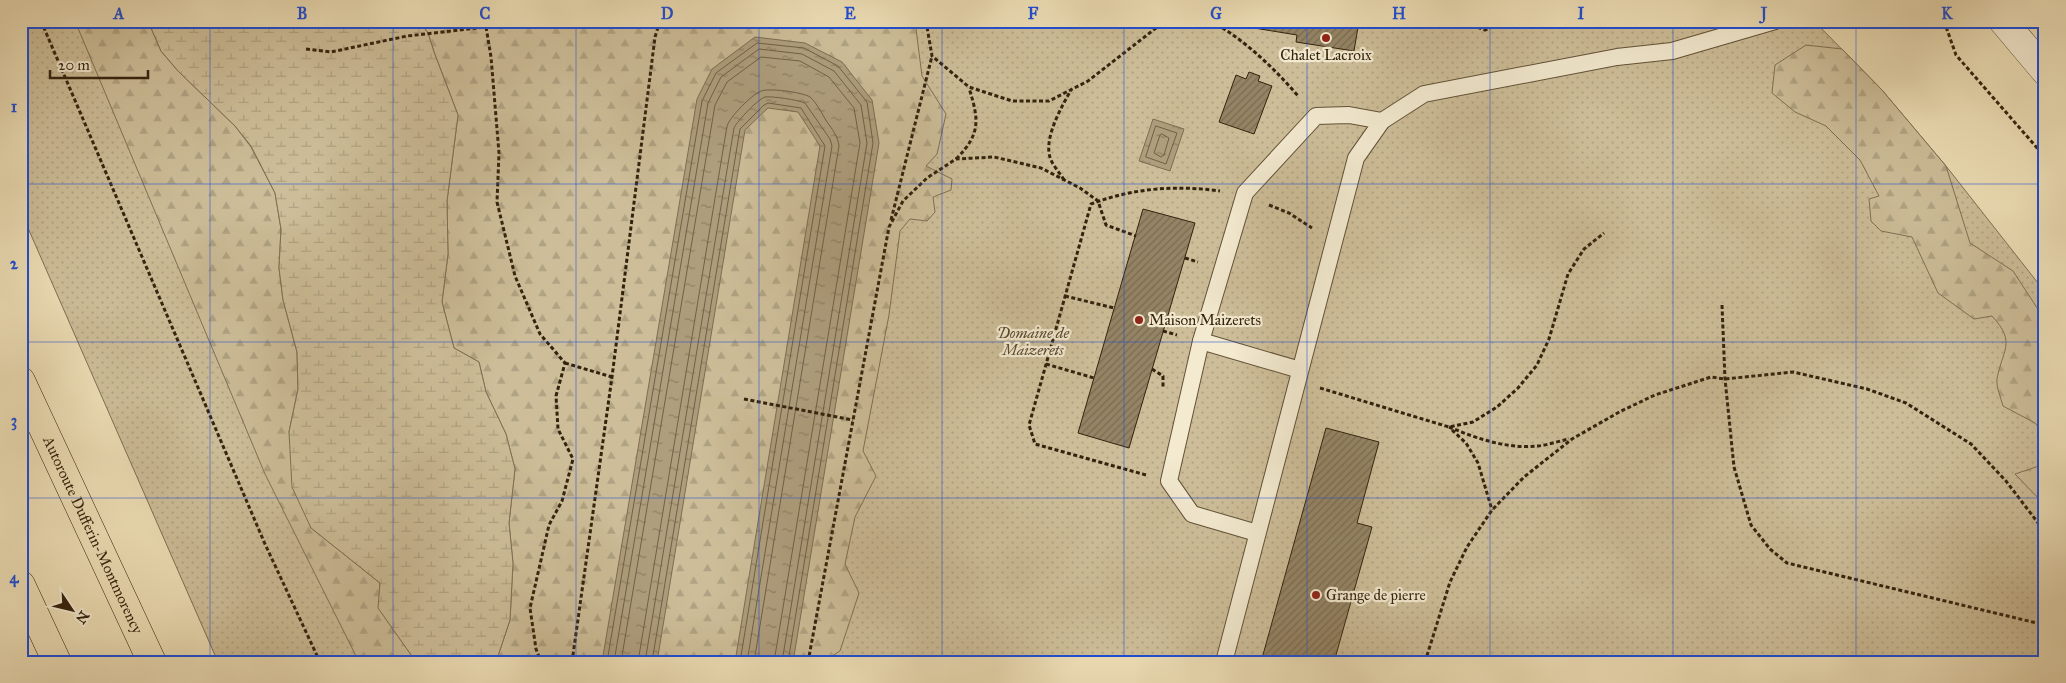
<svg xmlns="http://www.w3.org/2000/svg" width="2066" height="683" font-family="'IM FELL Great Primer',serif">
	<style>
		.grass { fill: url(#grass-dots); stroke: #807054 }
		.forest { fill: url(#forest-firs); stroke: #807054 }
		.wetland { fill: url(#wetland-marsh); stroke: #807054 }
		.water { fill: url(#water-ripples); stroke: #7d6d51 }
		.lines { fill: none; stroke-linecap: round; stroke-linejoin: round }
		.shore { stroke: #706046; stroke-width: 1 }
		.building { fill: url(#building-hatch); stroke: #33230e }
		.lane-casing { stroke: #625238; stroke-width: 18 }
		.street-casing { stroke: #625238; stroke-width: 29 }
		.highway-casing { stroke: #33230e; stroke-width: 29 }
		.path { stroke: #33230e; stroke-width: 3; stroke-dasharray: 4 2.5; stroke-linecap: butt }
		.lane { stroke: #f3ead0; stroke-width: 16 }
		.street { stroke: #f3ead0; stroke-width: 28 }
		.highway { stroke: #eddeb6; stroke-width: 28 }
		.grid { fill: none; stroke: #1d4ed8; stroke-width: 1; stroke-opacity: 0.55 }
		.poi-dot { fill: #8f2418; stroke: #f3ead0; stroke-width: 2 }
		.labels { text-anchor: middle; dominant-baseline: central; stroke-width: 4.5; stroke-linejoin: round; paint-order: stroke }
		.poi-label { font-size: 15px; fill: #33230e; stroke: #f3ead0; text-anchor: start }
		.park-label { font-size: 15px; font-style: italic; fill: #5a4a31; stroke: #f3ead0 }
		.street-label { font-size: 15px; fill: #33230e; stroke: #f3ead0 }
		.neatline { fill: none; stroke: #1d4ed8; stroke-width: 2 }
		.grid-label { font-size: 16px; text-anchor: middle; font-weight: bold; fill: #1d4ed8 }
	</style>
	<defs>
		<pattern id="grass-dots" width="8" height="8" patternUnits="userSpaceOnUse" patternTransform="scale(1.25)"><rect width="8" height="8" fill="#cdbe99"/><path d="M2 2h.1M6 6h.1" fill="none" stroke="#b0a383" stroke-width="1.8" stroke-linecap="round"/></pattern>
		<pattern id="forest-firs" width="22" height="20" patternUnits="userSpaceOnUse" patternTransform="scale(1.25)"><rect width="22" height="20" fill="#cdbe99"/><path d="M5 1l3.5 6h-7zM16 11l3.5 6h-7z" fill="#b0a383"/></pattern>
		<pattern id="wetland-marsh" width="20" height="14" patternUnits="userSpaceOnUse" patternTransform="scale(1.25)"><rect width="20" height="14" fill="#cdbe99"/><path d="M1 5h8M5 5V1M11 12h8M15 12V8" fill="none" stroke="#b0a383"/></pattern>
		<pattern id="water-ripples" width="26" height="14" patternUnits="userSpaceOnUse" patternTransform="scale(1.25)"><rect width="26" height="14" fill="#ae9e7d"/><path d="M2 4q2-2 4 0t4 0M15 11q2-2 4 0t4 0" fill="none" stroke="#8e8065"/></pattern>
		<pattern id="building-hatch" width="6" height="6" patternUnits="userSpaceOnUse" patternTransform="scale(1.25)"><rect width="6" height="6" fill="#948465"/><path d="M-1 1l2-2M0 6l6-6M5 7l2-2" fill="none" stroke="#796c52"/></pattern>
	</defs>
	<rect width="100%" height="100%" fill="#eddeb6"/>
	<filter id="stains"><feTurbulence type="fractalNoise" baseFrequency=".004" numOctaves="4"/><feColorMatrix values="0 0 0 0 .2 0 0 0 0 .09 0 0 0 0 .02 0 0 0 .5 -.17"/></filter>
	<radialGradient id="worn" r=".72"><stop offset=".6" stop-color="#630" stop-opacity="0"/><stop offset="1" stop-color="#630" stop-opacity=".3"/></radialGradient>
	<polygon class="grass" points="21,21 1814,21 1882,90 1946,166 2045,292 2045,662 218,662 21,212"/>
	<g class="forest">
		<polygon points="75,21 148,21 161,51 178,71 235,126 251,147 275,193 281,229 279,268 283,300 297,352 298,389 289,432 311,528 380,583 379,608 416,662 359,662 265,474"/>
		<polygon points="419,21 915,21 922,76 946,114 937,154 926,166 952,179 951,190 933,197 935,212 927,221 910,219 900,231 889,315 863,451 876,476 855,517 845,564 859,593 840,651 823,662 496,662 510,620 513,563 509,523 515,469 506,434 486,392 479,362 454,348 442,302 448,254 447,201 458,115 434,52 428,33"/>
		<path d="M1806,45L1842,49L1882,90L1946,166L1970,243L2013,271L2045,320V435L2035,423L2003,406C2001,398 1996,387 1997,379C2002,350 2017,343 1992,316L1974,319L1938,293L1912,237L1881,231L1871,221L1869,199L1879,196L1860,160L1826,126L1795,112L1772,93L1775,65Z"/>
		<polygon points="2045,464 2045,509 2043,503 2015,474"/>
	</g>
	<polygon class="wetland" points="148,21 419,21 428,33 434,52 458,115 447,201 448,254 442,302 454,348 479,362 486,392 506,434 515,469 509,523 513,563 510,620 496,662 416,662 378,608 380,583 311,528 292,487 289,432 298,389 297,352 283,300 279,268 281,229 275,193 251,146 235,126 178,71 161,51"/>
	<g class="water">
		<polygon points="755,37 805,43 842,62 872,100 879,143 793,662 735,662 820,146 798,112 768,108 745,130 657,662 602,662 697,99 712,69"/>
		<polygon points="1153,119 1184,129 1170,171 1139,161"/>
	</g>
	<g class="lines">
		<g class="shore">
			<polygon points="1156,126 1177,133 1166,164 1146,157"/>
			<polygon points="1162,134 1169,138 1164,155 1161,157 1154,153 1160,135"/>
			<polyline points="607,662 702,101 716,73 757,43 804,48 838,66 867,102 873,143 788,662"/>
			<polyline points="614,662 708,103 721,77 759,49 802,54 834,71 861,105 867,143 782,662"/>
			<polyline points="621,662 715,105 727,82 761,57 800,61 829,77 854,108 860,143 774,662"/>
			<path d="M638,662L727,126C730,117 751,95 761,91C769,88 802,92 810,97C817,103 822,114 827,122C833,130 838,137 839,146L754,662"/>
			<path d="M645,662L734,128C737,121 758,99 765,97C773,96 798,100 805,103L830,139L832,146L747,662"/>
			<polyline points="652,662 740,129 764,105 768,103 801,108 825,146 740,662"/>
		</g>
	</g>
	<g class="building">
		<polygon points="1255,21 1359,21 1354,51 1296,42 1297,35 1254,28"/>
		<polygon points="1249,72 1260,76 1258,81 1272,86 1254,134 1219,122 1236,75 1246,79"/>
		<polygon points="1143,209 1195,223 1129,448 1078,433"/>
		<polygon points="1326,428 1379,442 1357,523 1372,527 1334,662 1261,662"/>
	</g>
	<g class="lines">
		<defs>
			<g id="lane">
				<polyline points="1201,341 1300,370"/>
				<polyline points="1257,533 1192,514 1169,481 1201,341 1245,193 1316,116 1349,115 1382,121"/>
				<polyline points="1224,662 1356,158 1382,121 1424,94 1617,57 1672,51 1775,21"/>
			</g>
			<polyline id="street" points="2003,21 2045,71"/>
			<g id="highway">
				<path id="s1" d="M21,381L152,662"/>
				<polyline points="21,585 57,662"/>
			</g>
		</defs>
		<use href="#lane" class="lane-casing"/>
		<use href="#street" class="street-casing"/>
		<use href="#highway" class="highway-casing"/>
		<g class="path">
			<polyline points="41,21 265,544 320,662"/>
			<polyline points="488,21 486,27 491,57 499,153 497,202 515,276 540,334 565,363 556,396 558,429 573,459 562,501 549,525 530,608 536,649 541,662"/>
			<polyline points="926,21 932,56 969,87 1012,101 1049,101 1088,81 1165,21"/>
			<path d="M1211,21C1246,41 1273,67 1299,97"/>
			<polyline points="1459,21 1485,30 1507,21"/>
			<polyline points="1944,21 1956,55 2045,157"/>
			<polyline points="306,49 331,52 407,36 486,27"/>
			<path d="M956,159C981,134 979,120 969,88"/>
			<path d="M1064,180C1060,173 1054,167 1051,160C1042,140 1062,106 1071,90"/>
			<polyline points="1269,205 1289,213 1312,228"/>
			<polyline points="891,220 932,56"/>
			<polyline points="1185,258 1198,262"/>
			<polyline points="1065,296 1114,308"/>
			<polyline points="1722,305 1725,379 1734,467 1751,525 1770,549 1787,563 2045,625"/>
			<polyline points="1163,331 1177,335"/>
			<polyline points="565,363 612,377"/>
			<polyline points="1046,364 1094,378"/>
			<polyline points="1152,369 1163,376 1163,387"/>
			<polyline points="1320,388 1449,427 1473,422 1497,407 1518,388 1537,365 1549,339 1568,274 1584,249 1604,233"/>
			<polyline points="744,399 853,420"/>
			<path d="M1449,427C1478,439 1507,449 1538,446C1548,445 1559,441 1569,439"/>
			<polyline points="1452,430 1466,443 1478,463 1492,510"/>
			<path d="M1146,475L1035,444L1029,425L1091,204C1133,188 1176,185 1220,191"/>
			<polyline points="572,662 612,377 655,37 660,21"/>
			<polyline points="808,662 889,227 903,201 927,178 956,159 994,157 1041,168 1080,188 1098,201 1106,225 1136,236"/>
			<polyline points="1425,662 1450,582 1467,547 1492,510 1524,477 1572,439 1621,411 1655,395 1711,377 1725,379 1793,372 1867,389 1906,403 1971,444 2006,481 2045,532"/>
		</g>
		<use href="#lane" class="lane"/>
		<use href="#street" class="street"/>
		<use href="#highway" class="highway"/>
	</g>
	<path class="grid" d="M210,21V662M393,21V662M576,21V662M759,21V662M942,21V662M1124,21V662M1307,21V662M1490,21V662M1673,21V662M1856,21V662M21,184H2045M21,342H2045M21,498H2045"/>
	<g class="poi-dot">
		<circle cx="1326" cy="38" r="5"/>
		<circle cx="1139" cy="320" r="5"/>
		<circle cx="1316" cy="595" r="5"/>
	</g>
	<g class="labels">
		<g class="poi-label">
			<text x="1326" y="55" text-anchor="middle">Chalet Lacroix</text>
			<text x="1149" y="320">Maison Maizerets</text>
			<text x="1326" y="595">Grange de pierre</text>
		</g>
		<g class="park-label">
			<text x="1033" y="333">Domaine de<tspan x="1033" dy="17">Maizerets</tspan></text>
		</g>
		<g class="street-label">
			<text stroke="none"><textPath href="#s1" startOffset="170">Autoroute Dufferin-Montmorency</textPath></text>
		</g>
	</g>
	<rect width="2066" height="683" fill="none" stroke="#eddeb6" stroke-width="55"/>
	<g transform="translate(72 610) rotate(125)" stroke="#f3ead0" stroke-width="4" paint-order="stroke">
	<path d="M0-4L9 19L0 12L-9 19Z" fill="#33230e"/>
	<text y="-8" font-size="14" font-weight="bold" text-anchor="middle" fill="#33230e">N</text>
	</g>
	<path d="M50 70v8h98v-8" fill="none" stroke="#33230e" stroke-width="2.5"/>
	<text x="58" y="70" font-size="15" fill="#33230e" stroke="#f3ead0" stroke-width="4" paint-order="stroke">20 m</text>
	<rect x="28" y="28" width="2010" height="628" class="neatline"/>
	<g class="grid-label">
		<text x="119" y="19">A</text>
		<text x="302" y="19">B</text>
		<text x="485" y="19">C</text>
		<text x="667" y="19">D</text>
		<text x="850" y="19">E</text>
		<text x="1033" y="19">F</text>
		<text x="1216" y="19">G</text>
		<text x="1399" y="19">H</text>
		<text x="1581" y="19">I</text>
		<text x="1764" y="19">J</text>
		<text x="1947" y="19">K</text>
		<text x="14" y="112">1</text>
		<text x="14" y="269">2</text>
		<text x="14" y="426">3</text>
		<text x="14" y="583">4</text>
	</g>
	<rect width="100%" height="100%" filter="url(#stains)"/>
	<rect width="100%" height="100%" fill="url(#worn)"/>
</svg>
